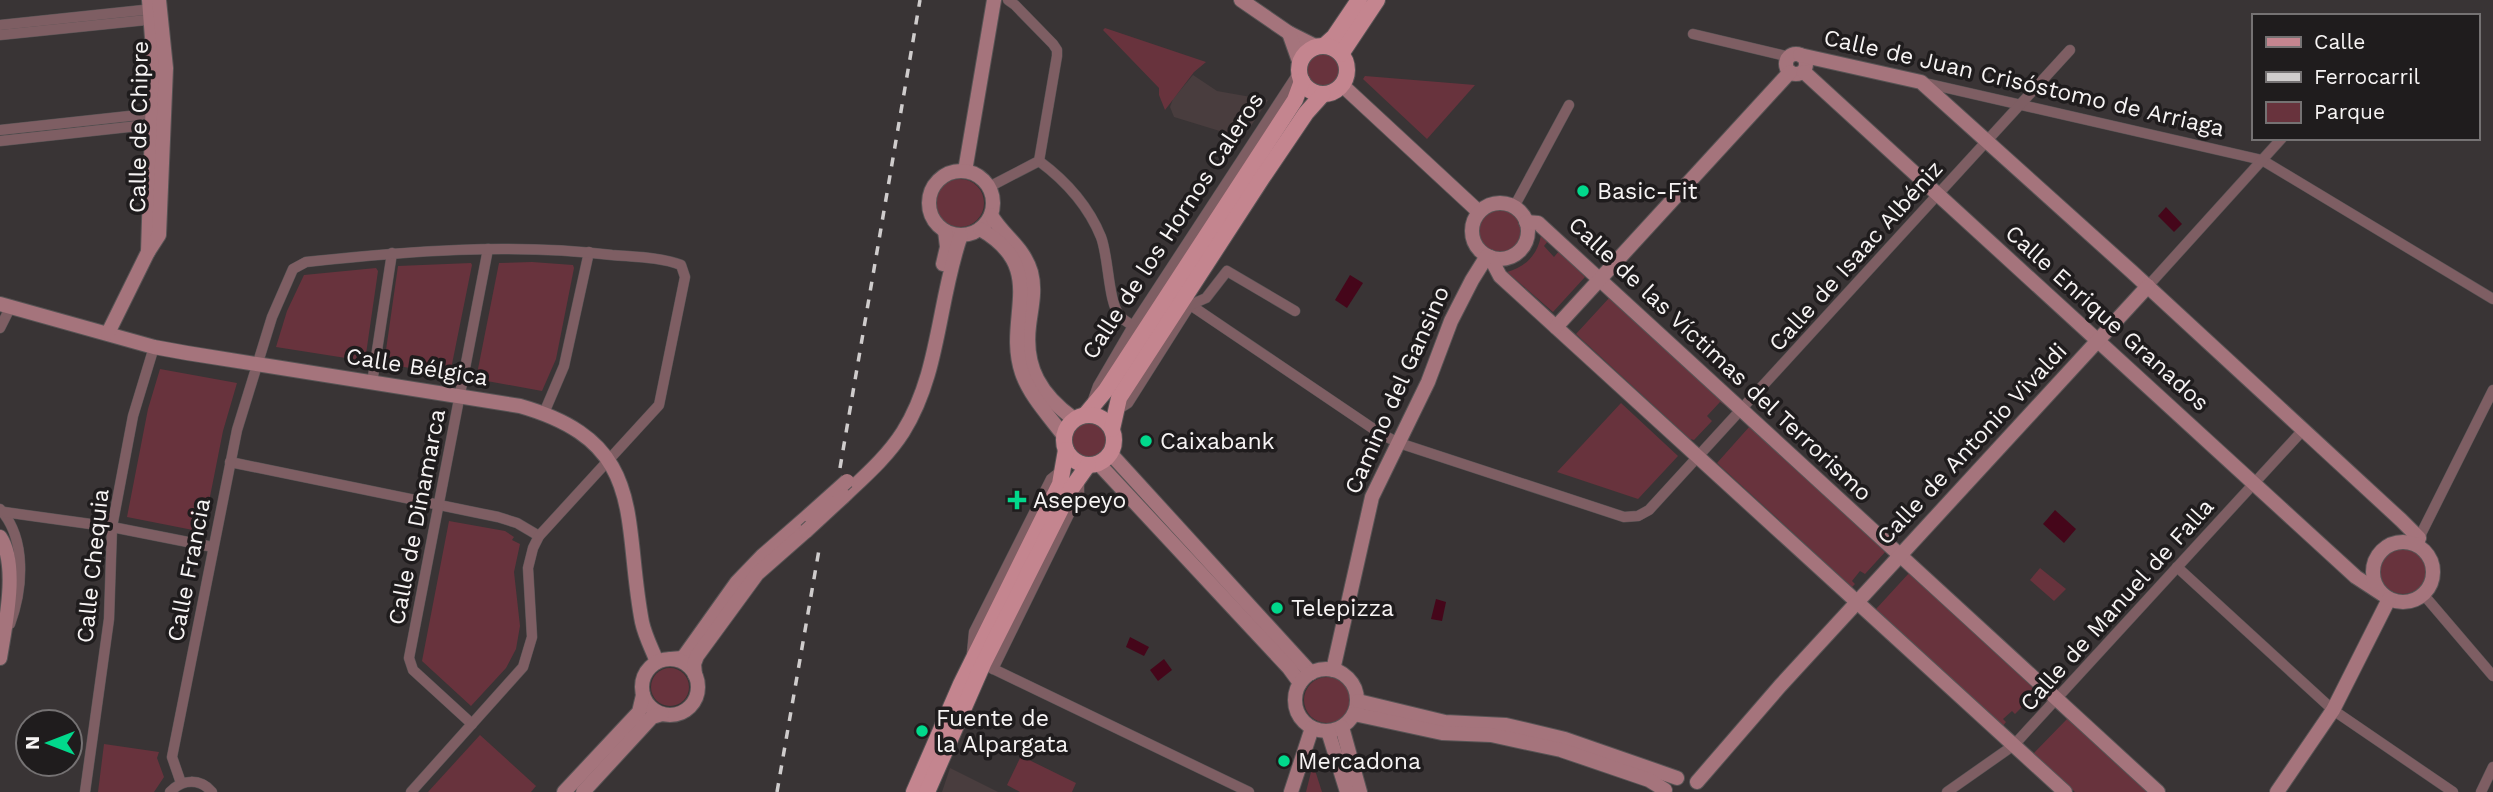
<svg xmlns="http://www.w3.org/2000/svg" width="2493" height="792" font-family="'Work Sans',sans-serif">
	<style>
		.built { fill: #493d3e }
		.green { fill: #68333d }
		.water { fill: #45061a }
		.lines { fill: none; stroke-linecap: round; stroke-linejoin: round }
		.street-casing { stroke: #575354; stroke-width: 11 }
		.secondary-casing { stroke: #575354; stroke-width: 16 }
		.primary-casing { stroke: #575354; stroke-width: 18 }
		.street { stroke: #7e5e63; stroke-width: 10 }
		.secondary { stroke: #a5747c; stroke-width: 14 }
		.primary { stroke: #c4858f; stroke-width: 16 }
		.rail { stroke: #cfcccc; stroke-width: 3.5; stroke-dasharray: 9 9; stroke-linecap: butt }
		.secondary-bridge-casing { stroke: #575354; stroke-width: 16; stroke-linecap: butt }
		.secondary-bridge { stroke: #a5747c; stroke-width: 14 }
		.poi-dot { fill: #01d98c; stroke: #1f1c1d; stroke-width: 2.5 }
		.labels { text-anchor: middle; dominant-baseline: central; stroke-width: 7; stroke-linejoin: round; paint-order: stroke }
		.street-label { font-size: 23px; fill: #f7f4f4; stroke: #1f1c1d }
		.poi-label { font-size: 23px; fill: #f7f4f4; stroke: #1f1c1d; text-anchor: start }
	</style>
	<rect width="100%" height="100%" fill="#393435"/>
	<g class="built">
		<polygon points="1193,75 1217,91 1268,100 1249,129 1241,128 1236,136 1174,117 1170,107 1173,99"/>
		<polygon points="950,768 998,792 942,792"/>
	</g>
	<g class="green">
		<polygon points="1105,28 1206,62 1194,72 1165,110 1159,95 1159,88 1103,30"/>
		<circle cx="1323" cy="70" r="16"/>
		<polygon points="1365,76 1475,85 1427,139 1363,79"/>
		<circle cx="960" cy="203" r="24"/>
		<circle cx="1499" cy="231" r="22"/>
		<path d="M1541,235L1548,241L1544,246L1554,257L1559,251L1585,277L1553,312L1507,272C1526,267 1538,254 1541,235Z"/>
		<polygon points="532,262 573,265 574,268 556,359 542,391 476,379 499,263"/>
		<polygon points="471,263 472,265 450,374 384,364 398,266"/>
		<polygon points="376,268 378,271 365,361 276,347 287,311 304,275"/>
		<polygon points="1610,297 1726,406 1720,402 1707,416 1712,421 1694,440 1690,439 1576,334"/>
		<polygon points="160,369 237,383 223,431 203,532 127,517 148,409"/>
		<polygon points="1621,403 1678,456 1638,499 1557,472"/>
		<circle cx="1089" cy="439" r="18"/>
		<polygon points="1750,426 1886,551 1865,574 1860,571 1852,581 1855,584 1852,587 1717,463"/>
		<polygon points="449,521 505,531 514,537 512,540 520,544 514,572 520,626 516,649 506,668 471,706 422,661"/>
		<circle cx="2403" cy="571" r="23"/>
		<polygon points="2040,568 2066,589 2054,601 2030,580"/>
		<polygon points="1910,572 2038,691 2015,714 2012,711 2003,719 2006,722 2003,726 1876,609"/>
		<circle cx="670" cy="687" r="19"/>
		<circle cx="1327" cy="700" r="23"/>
		<polygon points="2068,718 2149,792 2075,792 2033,754"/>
		<polygon points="480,735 536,786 531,792 428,792"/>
		<polygon points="104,744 159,752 157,758 164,777 154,792 98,792"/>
		<polygon points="1021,756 1076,783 1072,792 1020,792 1007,785"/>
		<polygon points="1313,764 1322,792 1306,792"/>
	</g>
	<g class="water">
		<polygon points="2166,207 2182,224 2174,232 2158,216"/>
		<polygon points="1350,275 1363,283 1347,308 1335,300"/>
		<polygon points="2055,510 2076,529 2064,543 2043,524"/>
		<polygon points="1436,599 1446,602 1442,621 1431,619"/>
		<polygon points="1130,637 1149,647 1144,656 1126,647"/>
		<polygon points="1164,659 1172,670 1158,681 1150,670"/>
	</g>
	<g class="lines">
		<defs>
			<g id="street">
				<polyline points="0,25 153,9"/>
				<polyline points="1693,34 1790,57"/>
				<polyline points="0,35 156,19"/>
				<polyline points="1925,83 2262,160 2493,299"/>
				<polyline points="0,130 157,113"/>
				<polyline points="0,141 156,124"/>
				<path d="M1039,161C1066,181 1088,205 1101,237C1109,258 1108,303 1120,316C1123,320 1129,323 1133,326"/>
				<polyline points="989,187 1039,161 1057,56 1057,50 1053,44 1015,5 1008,0"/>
				<polyline points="1514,207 1569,105"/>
				<polyline points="2148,286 2282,138"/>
				<polyline points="1183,300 1381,434 1399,443 1624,517 1638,516 1649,510 2070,50"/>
				<polyline points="0,328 11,306"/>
				<polyline points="372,383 392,253"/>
				<polyline points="1093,400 1098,386 1133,326 1299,72"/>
				<polyline points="1117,410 1128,403 1190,305 1206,298 1227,271 1295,311"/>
				<polyline points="544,413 564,366 589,252"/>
				<polyline points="230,462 498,517 517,523 539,536"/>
				<path d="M0,509C27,539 23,589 10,624"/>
				<polyline points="4,512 112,527 213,547"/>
				<polyline points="2419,538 2493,390"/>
				<polyline points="2177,567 2333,710 2453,792"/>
				<polyline points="2423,594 2493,676"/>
				<polyline points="972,653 974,632 1051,479 1061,471"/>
				<polyline points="983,664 1249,792"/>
				<polyline points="993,669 1079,494 1079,480"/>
				<polyline points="472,724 413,670 409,658 488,249"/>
				<path d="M181,783L172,757L237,430L272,317L293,269L306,262C409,251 509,243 612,255C634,257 660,257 681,265L685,277L659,405L539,536L533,548L528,568L532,637L523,667L411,792"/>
				<polyline points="85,792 109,619 112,527 133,416 154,347"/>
				<path d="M170,792C182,779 200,778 212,792"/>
				<polyline points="1947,792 2014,745 2303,430"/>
				<polyline points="2481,792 2493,767"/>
			</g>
			<g id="secondary">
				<polyline points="1241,0 1289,33 1317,47"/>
				<polyline points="1289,33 1300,64"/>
				<circle cx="1796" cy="64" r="10"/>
				<polyline points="1800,55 1921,82 2131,271 2401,520 2419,538 2416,544"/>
				<polyline points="1804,72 2356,577 2382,594"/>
				<polyline points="1342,85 1479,212"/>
				<polyline points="965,171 994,0"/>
				<circle cx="961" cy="203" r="32"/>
				<circle cx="1500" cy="231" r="28"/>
				<path d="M991,215C1004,237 1023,246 1031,272C1036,291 1031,308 1029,326C1024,368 1041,395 1074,419"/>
				<polyline points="1526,222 1538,223 2158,792"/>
				<path d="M980,229C1050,269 1003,317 1022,373C1030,396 1049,416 1064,436"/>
				<polyline points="148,252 154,64 149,0"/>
				<polyline points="1490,257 1500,276 2065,792"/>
				<polyline points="943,264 947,247 945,231"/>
				<path d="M0,304L154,347L187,353L520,406C649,443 622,518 642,622C645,636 652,649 657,662"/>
				<polyline points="1556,327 1790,72"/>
				<polyline points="108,333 148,252 159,235 166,68 159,0"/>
				<polyline points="1110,453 1311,673"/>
				<polyline points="1098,463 1289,668 1300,683"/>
				<path d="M844,496C865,476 887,457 903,432C940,373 938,300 961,235"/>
				<path d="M0,537C19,565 5,626 0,658"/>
				<circle cx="2403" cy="572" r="30"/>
				<polyline points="671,659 682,658 685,655 737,582 762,556 809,515"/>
				<circle cx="670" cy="687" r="28"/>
				<circle cx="1326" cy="700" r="31"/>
				<polyline points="1333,670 1372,497 1428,382 1451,321 1472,280 1487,256"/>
				<polyline points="695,675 694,664 697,656 757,574 806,531"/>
				<polyline points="1358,701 1445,722 1506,725 1565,739 1677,778"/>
				<polyline points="1354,714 1442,733 1491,735 1561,750 1649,780 1665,790"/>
				<polyline points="1342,727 1360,792"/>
				<polyline points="1328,731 1347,792"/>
				<polyline points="1697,782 1780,686 2148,286"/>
				<polyline points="564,792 639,712 643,695"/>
				<polyline points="583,792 652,717 662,714"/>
				<polyline points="1291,792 1312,728"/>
				<polyline points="2277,792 2333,710 2389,599"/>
			</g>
			<g id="primary">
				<polyline points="1324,46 1334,37 1359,0"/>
				<circle cx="1323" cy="70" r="24"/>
				<polyline points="1341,54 1377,0"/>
				<polyline points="1086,414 1106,390 1295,100 1302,81"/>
				<circle cx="1089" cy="440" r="25"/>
				<polyline points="1112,429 1119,398 1262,178 1306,113 1323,94"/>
				<polyline points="914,792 961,684 1060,484 1066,450"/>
				<polyline points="927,792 983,664 1071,489 1088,465"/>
			</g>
		</defs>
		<use href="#street" class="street-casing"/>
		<use href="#secondary" class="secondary-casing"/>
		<use href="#primary" class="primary-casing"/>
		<use href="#street" class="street"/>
		<use href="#secondary" class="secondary"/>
		<use href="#primary" class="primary"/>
		<g class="rail">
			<polyline points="840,468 920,0"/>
			<polyline points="777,792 820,544"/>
		</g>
		<defs>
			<g id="secondary-bridge">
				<polyline points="809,515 847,481"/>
				<polyline points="806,531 844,496"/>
			</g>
		</defs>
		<use href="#secondary-bridge" class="secondary-bridge-casing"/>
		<use href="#secondary-bridge" class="secondary-bridge"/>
	</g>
	<g class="poi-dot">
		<circle cx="1583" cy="191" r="7"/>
		<circle cx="1146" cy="441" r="7"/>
		<path d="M1013.5 489.5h7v7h7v7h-7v7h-7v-7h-7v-7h7z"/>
		<circle cx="1277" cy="608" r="7"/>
		<circle cx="922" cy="731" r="7"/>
		<circle cx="1284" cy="761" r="7"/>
	</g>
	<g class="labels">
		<g class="street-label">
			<text transform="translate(2024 83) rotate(13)">Calle de Juan Crisóstomo de Arriaga</text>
			<text transform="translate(139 127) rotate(-89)">Calle de Chipre</text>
			<text transform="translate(1173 226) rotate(-57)">Calle de los Hornos Caleros</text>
			<text transform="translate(1856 256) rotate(-48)">Calle de Isaac Albéniz</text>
			<text transform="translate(2107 318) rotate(42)">Calle Enrique Granados</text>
			<text transform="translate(1720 359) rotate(43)">Calle de las Víctimas del Terrorismo</text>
			<text transform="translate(417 367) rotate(9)">Calle Bélgica</text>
			<text transform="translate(1397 390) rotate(-66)">Camino del Gansino</text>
			<text transform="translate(1972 444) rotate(-47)">Calle de Antonio Vivaldi</text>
			<text transform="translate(417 517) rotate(-79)">Calle de Dinamarca</text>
			<text transform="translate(93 566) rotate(-84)">Calle Chequia</text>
			<text transform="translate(189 570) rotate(-79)">Calle Francia</text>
			<text transform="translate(2117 605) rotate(-48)">Calle de Manuel de Falla</text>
		</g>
		<g class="poi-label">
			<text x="1597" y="191">Basic-Fit</text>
			<text x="1160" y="441">Caixabank</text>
			<text x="1033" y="500">Asepeyo</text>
			<text x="1291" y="608">Telepizza</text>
			<text x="936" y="718">Fuente de<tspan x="936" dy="26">la Alpargata</tspan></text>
			<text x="1298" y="761">Mercadona</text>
		</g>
	</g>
	<rect x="2252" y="14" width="228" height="126" fill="#1f1c1d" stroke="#757273" stroke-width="2"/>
	<rect x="2266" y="37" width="35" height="10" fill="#c4858f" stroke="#757273" stroke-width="2"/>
	<text x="2314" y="49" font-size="21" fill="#f7f4f4">Calle</text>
	<rect x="2266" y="72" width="35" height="10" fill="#cfcccc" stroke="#757273" stroke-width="2"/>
	<text x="2314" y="84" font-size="21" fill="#f7f4f4">Ferrocarril</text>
	<rect x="2266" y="102" width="35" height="21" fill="#68333d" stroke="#757273" stroke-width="2"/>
	<text x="2314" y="119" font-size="21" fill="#f7f4f4">Parque</text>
	<g transform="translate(49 743) rotate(270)"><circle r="33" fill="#1f1c1d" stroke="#757273" stroke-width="2"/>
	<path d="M0-5L12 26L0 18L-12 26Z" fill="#01d98c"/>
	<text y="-10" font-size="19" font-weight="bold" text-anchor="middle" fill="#f7f4f4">N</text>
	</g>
</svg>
